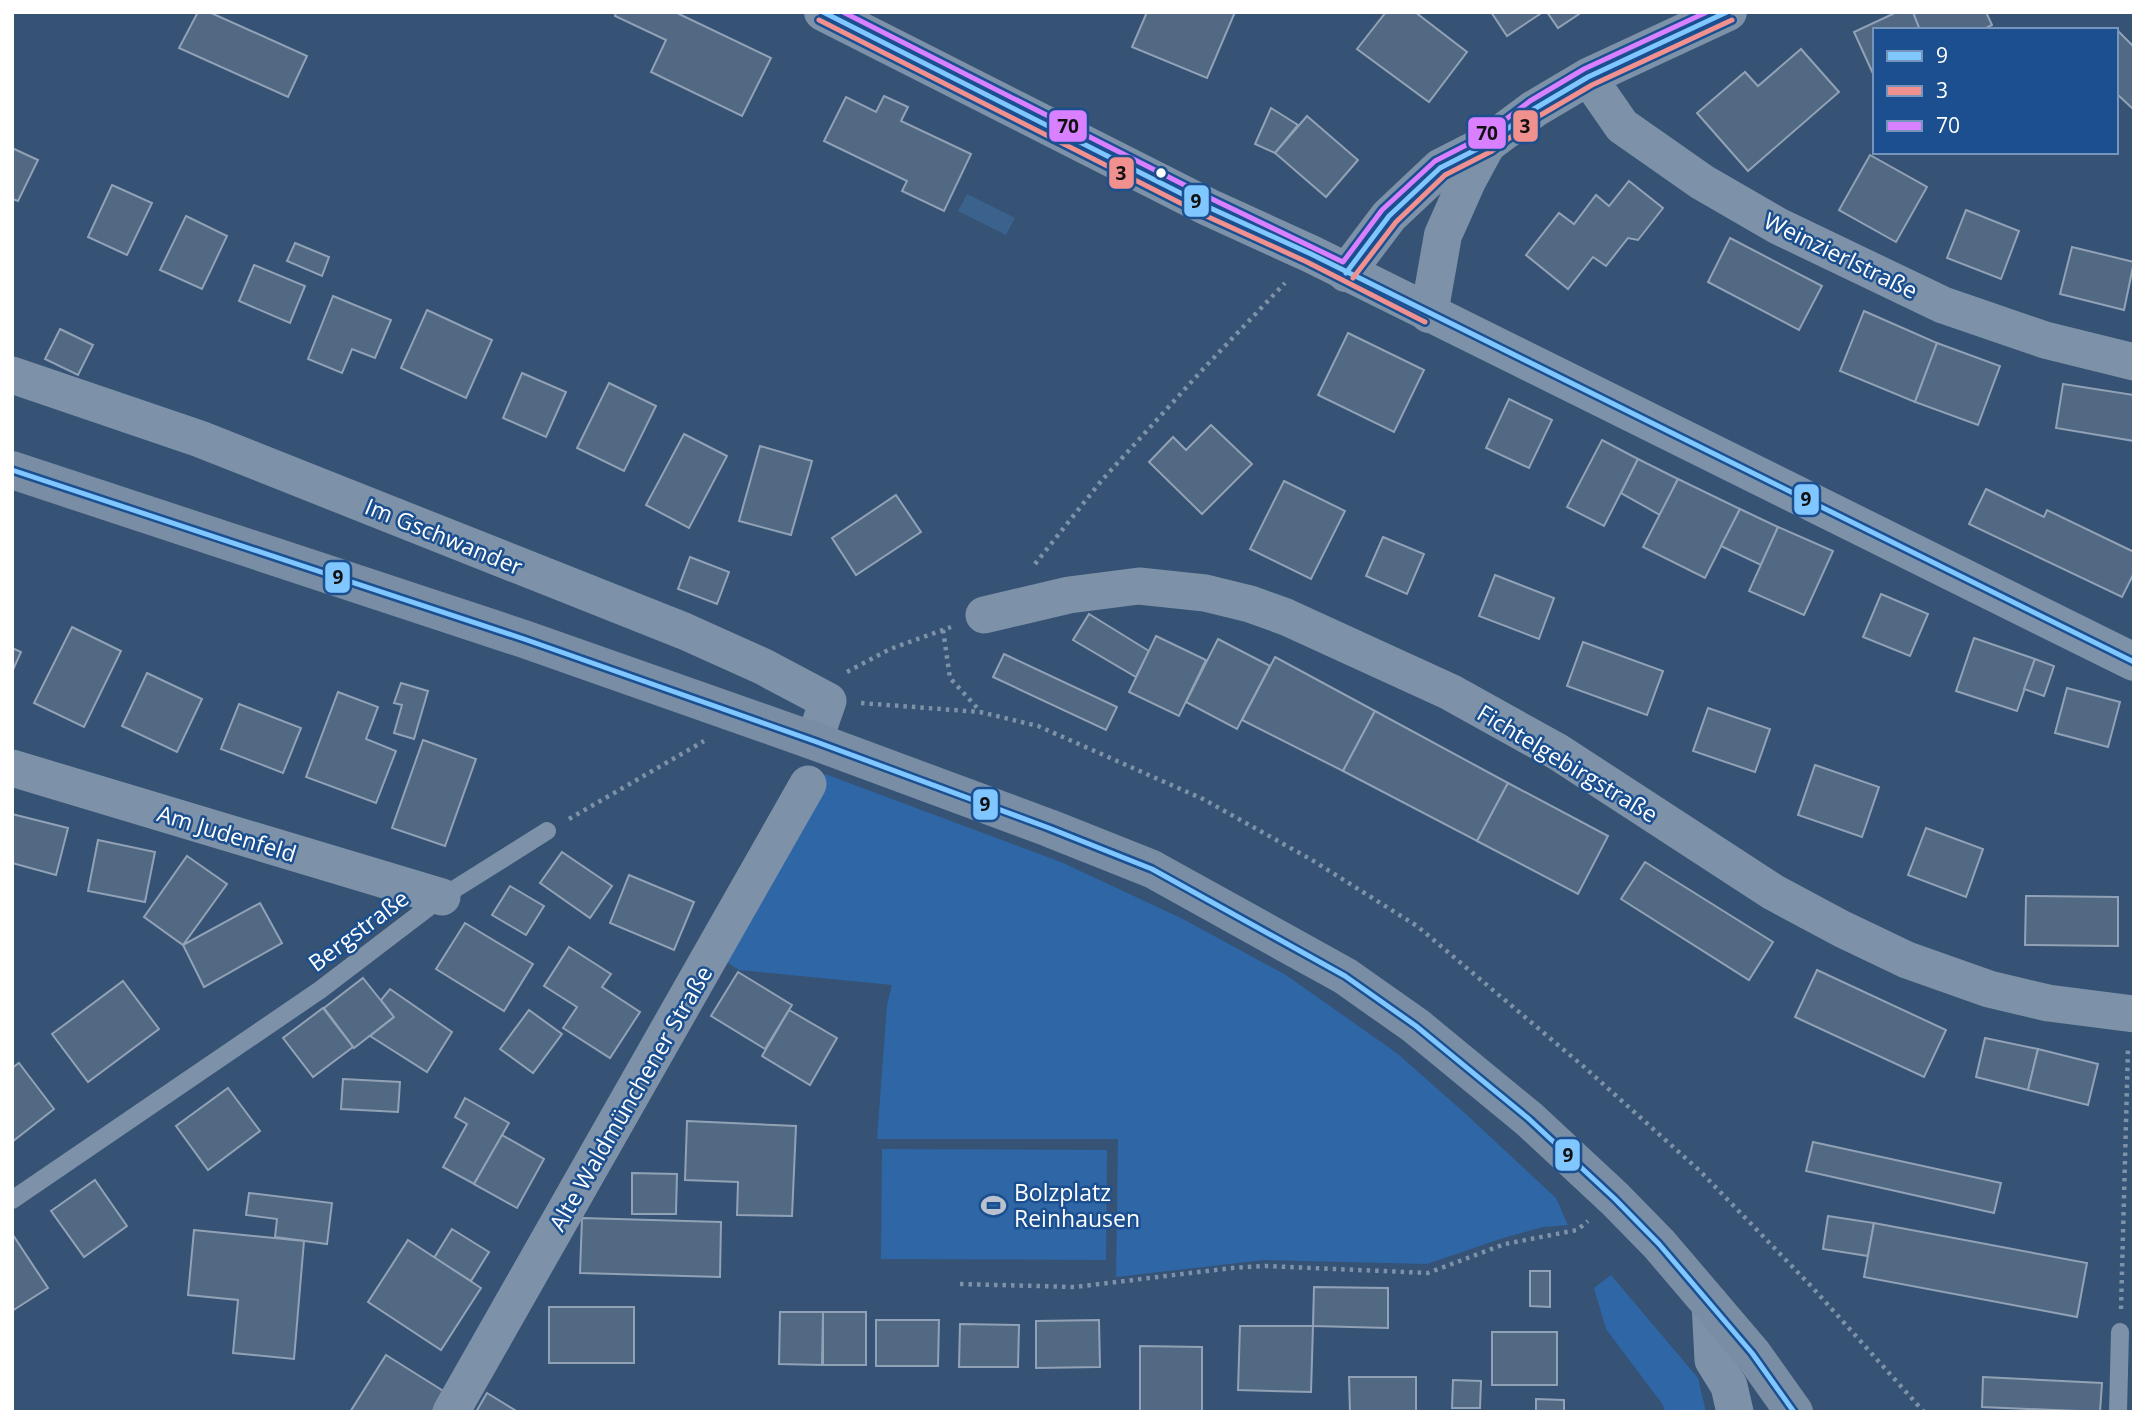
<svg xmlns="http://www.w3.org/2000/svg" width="2146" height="1424" font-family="'Open Sans',sans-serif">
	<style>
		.green { fill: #2f66a5 }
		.water { fill: #3b618d }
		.building { fill: #526984; stroke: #92a2b6; stroke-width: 2 }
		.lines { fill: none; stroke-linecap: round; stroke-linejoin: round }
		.path { stroke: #7d92a8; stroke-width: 4.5; stroke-dasharray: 3.5 5; stroke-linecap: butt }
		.service { stroke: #7d92a8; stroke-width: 18 }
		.minor { stroke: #7d92a8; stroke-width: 37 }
		.tertiary { stroke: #7d92a8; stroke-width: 38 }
		.secondary { stroke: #798da4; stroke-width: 38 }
		.bus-1-casing { stroke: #1b4f8f; stroke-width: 10 }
		.bus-2-casing { stroke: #1b4f8f; stroke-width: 10 }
		.bus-3-casing { stroke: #1b4f8f; stroke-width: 10 }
		.bus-1 { stroke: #80c6ff; stroke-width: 5 }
		.bus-2 { stroke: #f0908f; stroke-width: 5 }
		.bus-3 { stroke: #d880ff; stroke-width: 5 }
		.bus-dot { fill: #fff; stroke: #1b4f8f; stroke-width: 2.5 }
		.labels { text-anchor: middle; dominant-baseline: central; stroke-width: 5; stroke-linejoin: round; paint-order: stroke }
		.street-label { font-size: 23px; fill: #fff; stroke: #1b4f8f }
		.poi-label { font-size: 23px; fill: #fff; stroke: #1b4f8f; text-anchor: start }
		.line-badge { stroke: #1b4f8f; stroke-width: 2.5 }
		.pale-badge-label { font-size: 19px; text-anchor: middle; font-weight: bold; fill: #111 }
	</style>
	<rect width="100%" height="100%" fill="#365274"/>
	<g class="green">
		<polygon points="825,774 1061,862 1183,919 1286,975 1398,1054 1468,1116 1556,1198 1568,1225 1543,1227 1503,1238 1427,1264 1264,1260 1116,1277 1118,1139 877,1139 887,1005 892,985 739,970 724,960 820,797"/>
		<polygon points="882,1149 1107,1150 1106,1260 881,1259"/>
		<polygon points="1611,1275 1698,1378 1706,1412 1665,1412 1663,1405 1606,1329 1594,1288"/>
	</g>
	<polygon class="water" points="967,194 1015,218 1006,235 958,211"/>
	<g class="building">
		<polygon points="198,12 209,12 307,56 288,97 179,48"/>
		<polygon points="616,12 680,12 679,14 771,58 742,116 651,72 666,40 615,16"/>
		<polygon points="1147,12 1235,12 1207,78 1132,47"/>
		<polygon points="1386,12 1415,12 1467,52 1429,102 1357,49"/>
		<polygon points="1491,12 1543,12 1507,36"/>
		<polygon points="1547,12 1582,12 1558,28"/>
		<polygon points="1897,12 1913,12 1920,30 1875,30 1875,78 1854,32"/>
		<polygon points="1913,12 1986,12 1992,25 1982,30 1920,30"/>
		<polygon points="2118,31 2134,47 2134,110 2116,93"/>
		<polygon points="1801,49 1839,92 1748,171 1697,113 1745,72 1758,86"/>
		<polygon points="884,96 908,107 901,121 971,154 944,211 902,191 907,181 824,141 846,97 876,112"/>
		<polygon points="1271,108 1298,125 1275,153 1255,144"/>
		<polygon points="1307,116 1358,160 1326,197 1275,153"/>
		<polygon points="12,148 38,160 18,201 12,199"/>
		<polygon points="1870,155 1927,187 1896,242 1839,210"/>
		<polygon points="1629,181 1663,208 1638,240 1628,238 1606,266 1593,257 1568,289 1526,255 1559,213 1574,224 1596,195 1609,206"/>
		<polygon points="112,185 152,203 127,255 88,237"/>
		<polygon points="1966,210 2019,231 2001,279 1947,258"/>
		<polygon points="186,216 227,236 202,289 160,270"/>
		<polygon points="1730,238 1822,286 1799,330 1708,282"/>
		<polygon points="295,243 329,257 322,276 287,261"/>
		<polygon points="2072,247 2134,262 2124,310 2060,294"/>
		<polygon points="254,265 305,286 290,323 239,301"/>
		<polygon points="333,296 391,320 375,358 352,349 342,373 308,359"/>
		<polygon points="427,310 492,340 466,398 401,368"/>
		<polygon points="1864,311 1937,343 1915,402 1840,371"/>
		<polygon points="60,329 93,345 78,375 45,359"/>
		<polygon points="1348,333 1424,370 1394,432 1318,395"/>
		<polygon points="1937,343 2000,366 1978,425 1915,402"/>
		<polygon points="522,373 566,392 546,437 503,418"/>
		<polygon points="609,383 656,406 624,471 577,448"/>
		<polygon points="2063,384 2134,395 2134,441 2056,428"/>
		<polygon points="1509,399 1552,420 1529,468 1486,448"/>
		<polygon points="1211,425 1252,464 1202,514 1149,462 1173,437 1186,450"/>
		<polygon points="684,434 727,456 689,528 646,505"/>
		<polygon points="1602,440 1638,459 1604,526 1567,507"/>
		<polygon points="760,446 812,461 791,535 739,521"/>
		<polygon points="1638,459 1678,479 1660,515 1621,493"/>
		<polygon points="1678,479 1740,509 1705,578 1643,547"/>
		<polygon points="1284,481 1345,511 1311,579 1250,549"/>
		<polygon points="1986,489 2044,517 2047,510 2134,552 2134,573 2122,597 1969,524"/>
		<polygon points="896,495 921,532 856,575 832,538"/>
		<polygon points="1740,509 1778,527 1761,565 1721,546"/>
		<polygon points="1778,527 1833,551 1804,615 1749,591"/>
		<polygon points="1383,537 1424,554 1407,594 1366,576"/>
		<polygon points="690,557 729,572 717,604 678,589"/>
		<polygon points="1495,575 1554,598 1539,639 1479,616"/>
		<polygon points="1881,594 1928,614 1910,656 1863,637"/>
		<polygon points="1089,614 1149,651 1136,677 1073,640"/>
		<polygon points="72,627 121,651 84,727 34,703"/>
		<polygon points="1156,636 1206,660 1179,716 1129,692"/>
		<polygon points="1974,638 2035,659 2017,711 1956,691"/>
		<polygon points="1218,639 1270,666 1237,729 1186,702"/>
		<polygon points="1583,642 1663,671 1647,715 1567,686"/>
		<polygon points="12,648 21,652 12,672"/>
		<polygon points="1004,654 1117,707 1106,730 993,677"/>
		<polygon points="1275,657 1375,711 1343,771 1242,720"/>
		<polygon points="2035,659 2054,666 2044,696 2024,689"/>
		<polygon points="147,673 202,699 177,752 122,726"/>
		<polygon points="401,683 428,691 414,739 394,733 402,705 394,703"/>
		<polygon points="2067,688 2120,702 2108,747 2055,733"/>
		<polygon points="338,692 378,707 366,739 396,751 376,803 306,777"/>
		<polygon points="239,704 301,728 283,773 221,749"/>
		<polygon points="1708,708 1770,729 1755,772 1693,751"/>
		<polygon points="1375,711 1508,783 1477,841 1343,771"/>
		<polygon points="423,740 476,759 445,846 392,828"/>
		<polygon points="1815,765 1879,787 1862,837 1798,815"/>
		<polygon points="1508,783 1608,836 1578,894 1477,841"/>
		<polygon points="12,814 68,828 56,875 12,863"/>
		<polygon points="1926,828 1983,849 1966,897 1908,875"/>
		<polygon points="98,840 155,852 145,902 88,891"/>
		<polygon points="562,852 612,886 590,918 540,883"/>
		<polygon points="187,856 227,884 183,945 144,917"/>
		<polygon points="1645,862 1773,942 1749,980 1621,899"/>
		<polygon points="629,875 694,902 674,950 610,923"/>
		<polygon points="510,886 544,906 526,935 492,915"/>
		<polygon points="2026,896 2118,897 2118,946 2025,945"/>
		<polygon points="260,903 282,943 204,987 183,945"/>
		<polygon points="465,923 533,964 504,1011 436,969"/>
		<polygon points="569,947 611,974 602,987 640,1012 610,1058 563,1028 577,1007 544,986"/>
		<polygon points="1817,970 1946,1030 1924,1077 1795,1017"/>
		<polygon points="738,972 792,1005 765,1049 711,1016"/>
		<polygon points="363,978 394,1017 354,1048 324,1008"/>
		<polygon points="123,981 159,1029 88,1082 52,1034"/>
		<polygon points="390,989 452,1032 427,1072 370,1036 394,1017 381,1000"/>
		<polygon points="323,1008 353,1047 313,1077 283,1038"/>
		<polygon points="529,1010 562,1034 533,1073 500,1049"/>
		<polygon points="789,1010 837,1038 810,1085 762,1056"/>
		<polygon points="1985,1038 2038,1049 2028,1090 1976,1077"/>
		<polygon points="2038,1049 2098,1064 2088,1105 2028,1090"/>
		<polygon points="19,1063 54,1109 12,1142 12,1068"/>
		<polygon points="343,1079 400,1082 398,1112 341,1109"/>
		<polygon points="228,1088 260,1131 208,1170 176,1126"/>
		<polygon points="465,1098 509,1123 474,1184 443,1167 467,1124 455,1117"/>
		<polygon points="687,1121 796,1126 792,1216 737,1215 738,1182 685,1180"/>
		<polygon points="502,1135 544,1159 517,1208 474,1184"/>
		<polygon points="1813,1142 2001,1183 1994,1213 1806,1171"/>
		<polygon points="632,1173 677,1174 676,1214 632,1214"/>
		<polygon points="95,1180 127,1226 84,1257 51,1211"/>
		<polygon points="249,1193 332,1203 327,1244 275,1237 277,1219 246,1215"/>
		<polygon points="1828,1216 1874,1223 1868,1256 1823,1249"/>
		<polygon points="582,1218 721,1222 720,1277 580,1273"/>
		<polygon points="1874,1223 2087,1263 2077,1317 1864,1277"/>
		<polygon points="452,1229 489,1252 471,1281 434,1258"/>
		<polygon points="194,1230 304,1241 294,1359 233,1353 238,1300 188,1295"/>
		<polygon points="13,1235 48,1288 12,1311 12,1236"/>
		<polygon points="408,1240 481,1288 441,1350 368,1302"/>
		<polygon points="1530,1271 1550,1271 1550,1307 1530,1306"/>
		<polygon points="1314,1287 1388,1288 1388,1328 1313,1326"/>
		<rect x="549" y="1307" width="85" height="56"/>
		<polygon points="780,1312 823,1312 822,1365 779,1364"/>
		<rect x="823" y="1312" width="43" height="53"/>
		<polygon points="876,1320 939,1320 938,1366 876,1366"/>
		<polygon points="1099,1320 1100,1367 1036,1368 1036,1321"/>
		<polygon points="960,1324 1019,1325 1018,1367 959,1367"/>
		<polygon points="1240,1326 1313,1326 1311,1392 1238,1390"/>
		<rect x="1492" y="1332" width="65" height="53"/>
		<polygon points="1140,1346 1202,1347 1202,1412 1140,1412"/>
		<polygon points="386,1355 445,1392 432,1412 350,1412"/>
		<polygon points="1349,1377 1416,1377 1416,1412 1350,1412"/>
		<polygon points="1983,1377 2102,1383 2100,1412 1982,1407"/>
		<polygon points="1453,1380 1481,1381 1480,1408 1452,1408"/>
		<polygon points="487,1393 518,1412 476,1412"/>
		<polygon points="1536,1399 1564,1400 1564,1412 1536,1412"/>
	</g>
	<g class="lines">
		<g class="path">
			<polyline points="1035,564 1102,480 1205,367 1285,283"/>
			<polyline points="943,630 950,678 980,711"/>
			<polyline points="847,672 890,649 951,627"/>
			<polyline points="861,703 980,712 1038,726 1203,799 1312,860 1417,926 1583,1066 1700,1171 1812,1287 1924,1412"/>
			<polyline points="569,819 704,741"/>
			<polyline points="960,1284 1075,1287 1232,1268 1266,1266 1428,1273 1505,1244 1577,1230 1588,1221"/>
			<polyline points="2121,1309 2128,1048"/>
		</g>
		<g class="service">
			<polyline points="12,1200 320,990 442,897 547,831"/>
			<polyline points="2118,1412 2120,1332"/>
		</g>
		<g class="minor">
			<polyline points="1588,77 1622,126 1702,182 1778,226 1943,305 2045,340 2134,362"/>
			<polyline points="12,375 200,439 684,631 764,667 828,701 814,741"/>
			<polyline points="984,615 1069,595 1139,586 1205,593 1250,604 1286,617 1450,692 1558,752 1773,892 1842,929 1907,960 1989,989 2048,1003 2134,1014"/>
			<polyline points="12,768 442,897"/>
			<polyline points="1710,1303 1713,1360 1729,1386 1735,1412"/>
			<polyline points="451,1412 808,784"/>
		</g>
		<g class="tertiary">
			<polyline points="823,12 1208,207 1311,254 2134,662"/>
			<polyline points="1346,273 1389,216 1440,168 1487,144 1534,109 1588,77 1728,12"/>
			<polyline points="1429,314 1443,235 1467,181 1487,144"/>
		</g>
		<polyline class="secondary" points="12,470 524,639 814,741 1049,828 1152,869 1345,976 1416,1026 1529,1119 1615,1199 1659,1244 1752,1353 1794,1412"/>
		<defs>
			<g id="bus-1">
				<polyline points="823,12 1208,207 1311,254 2134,662"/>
				<polyline points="1346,273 1389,216 1440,168 1487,144 1534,109 1588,77 1727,12"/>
				<polyline points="12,470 524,639 814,741 1049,828 1152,869 1345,976 1416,1026 1529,1119 1615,1199 1659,1244 1752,1353 1794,1412"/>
			</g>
			<g id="bus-2">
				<polyline points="819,20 1204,215 1307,262 1425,322"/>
				<polyline points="1353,278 1396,222 1445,175 1492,151 1539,116 1592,85 1732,20"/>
			</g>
			<polyline id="bus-3" points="843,12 1212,199 1343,262 1382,210 1435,161 1482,137 1530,101 1584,69 1707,12"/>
		</defs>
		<use href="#bus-1" class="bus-1-casing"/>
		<use href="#bus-2" class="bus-2-casing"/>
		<use href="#bus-3" class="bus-3-casing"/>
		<use href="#bus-1" class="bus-1"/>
		<use href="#bus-2" class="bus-2"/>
		<use href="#bus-3" class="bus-3"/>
	</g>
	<defs>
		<symbol id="stadium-bare" viewBox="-9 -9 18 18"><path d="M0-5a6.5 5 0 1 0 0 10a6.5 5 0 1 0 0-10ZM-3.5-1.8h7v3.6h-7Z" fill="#b9c2ce" stroke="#1b4f8f" stroke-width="2.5" paint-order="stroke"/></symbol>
	</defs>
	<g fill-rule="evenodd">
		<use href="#stadium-bare" x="976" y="1188" width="35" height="35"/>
	</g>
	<circle class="bus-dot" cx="1161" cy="173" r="6"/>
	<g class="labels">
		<g class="street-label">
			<text transform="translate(1841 255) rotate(26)">Weinzierlstraße</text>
			<text transform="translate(444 536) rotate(22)">Im Gschwander</text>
			<text transform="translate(1568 763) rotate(31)">Fichtelgebirgstraße</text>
			<text transform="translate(227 833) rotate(17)">Am Judenfeld</text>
			<text transform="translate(358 930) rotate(-37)">Bergstraße</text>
			<text transform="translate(630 1098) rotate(-60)">Alte Waldmünchener Straße</text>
		</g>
		<g class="poi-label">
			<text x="1014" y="1192">Bolzplatz<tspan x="1014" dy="26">Reinhausen</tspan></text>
		</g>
	</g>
	<g class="line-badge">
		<rect x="1048" y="109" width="40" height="34" rx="7" fill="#d880ff"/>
		<rect x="1512" y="109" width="27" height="34" rx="7" fill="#f0908f"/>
		<rect x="1467" y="116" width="40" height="34" rx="7" fill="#d880ff"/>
		<rect x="1108" y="156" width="27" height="34" rx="7" fill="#f0908f"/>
		<rect x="1183" y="184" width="27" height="34" rx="7" fill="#80c6ff"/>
		<rect x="1793" y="483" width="27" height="33" rx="7" fill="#80c6ff"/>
		<rect x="324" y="561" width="27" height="33" rx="7" fill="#80c6ff"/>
		<rect x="972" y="788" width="27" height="33" rx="7" fill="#80c6ff"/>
		<rect x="1554" y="1138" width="27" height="34" rx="7" fill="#80c6ff"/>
	</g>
	<g class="pale-badge-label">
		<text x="1068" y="133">70</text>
		<text x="1525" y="133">3</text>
		<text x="1487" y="140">70</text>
		<text x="1121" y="180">3</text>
		<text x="1196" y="208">9</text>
		<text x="1806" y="506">9</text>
		<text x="338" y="584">9</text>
		<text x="985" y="811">9</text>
		<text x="1568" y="1162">9</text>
	</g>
	<rect width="2146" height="1424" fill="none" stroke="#ffffff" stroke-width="28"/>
	<rect x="1873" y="28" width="245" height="126" fill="#1b4f8f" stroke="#7695bc" stroke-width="2"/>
	<rect x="1887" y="51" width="35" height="10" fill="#80c6ff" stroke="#7695bc" stroke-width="2"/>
	<text x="1936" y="63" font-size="21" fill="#ffffff">9</text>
	<rect x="1887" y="86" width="35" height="10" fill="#f0908f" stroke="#7695bc" stroke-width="2"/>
	<text x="1936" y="98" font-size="21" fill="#ffffff">3</text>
	<rect x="1887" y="121" width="35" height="10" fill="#d880ff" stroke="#7695bc" stroke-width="2"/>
	<text x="1936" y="133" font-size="21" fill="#ffffff">70</text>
</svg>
